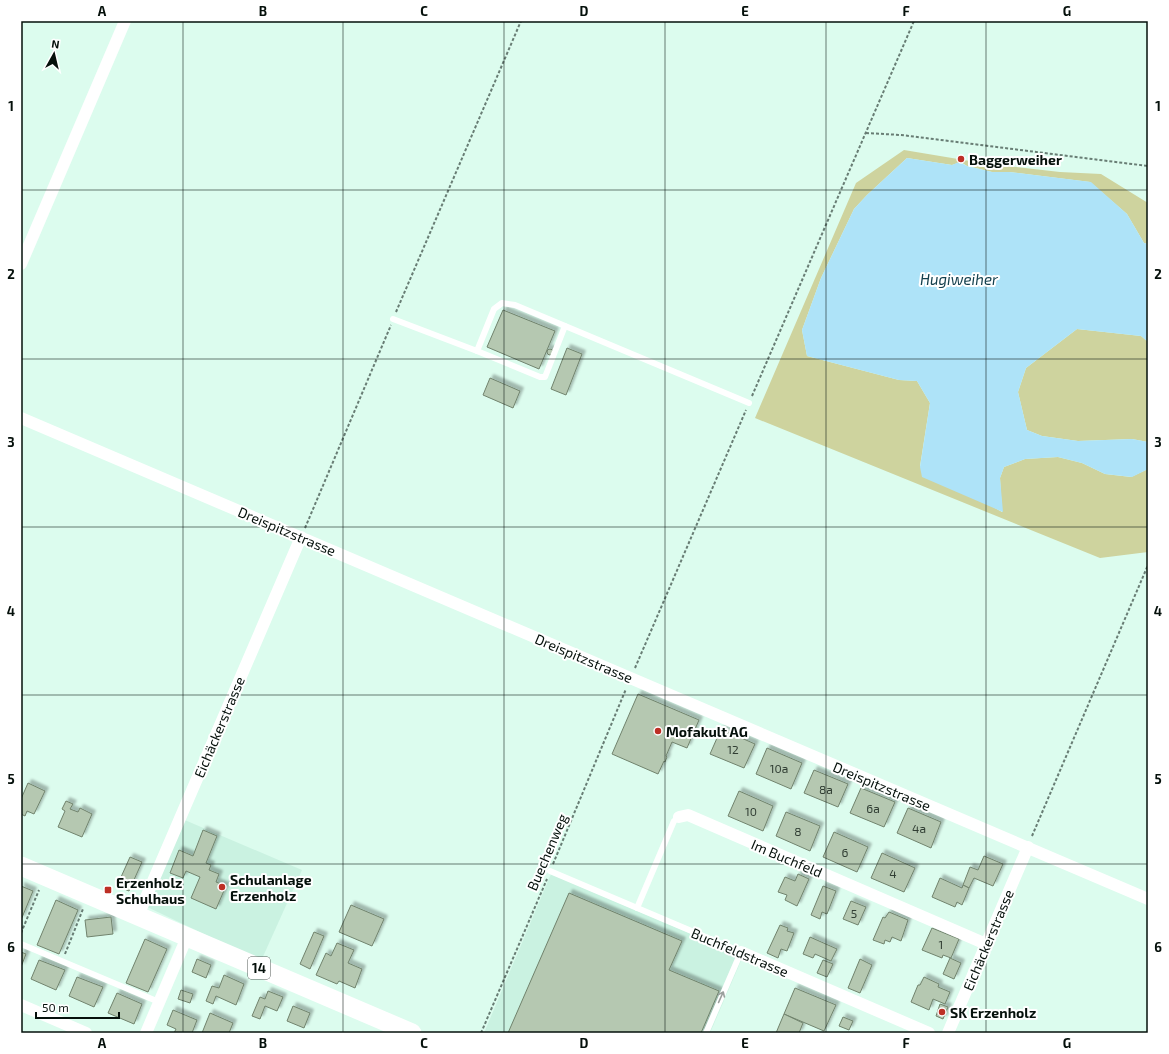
<svg xmlns="http://www.w3.org/2000/svg" width="1169" height="1054" font-family="'Exo 2',sans-serif">
	<style>
		.built { fill: #caf2e1 }
		.green { fill: #ced39e }
		.water { fill: #aee3f8 }
		.building { fill: #b5c8b1; stroke: #71836d; filter: url(#shadow) }
		.lines { fill: none; stroke-linecap: round; stroke-linejoin: round }
		.path { stroke: #687d74; stroke-width: 2; stroke-dasharray: 3 2; stroke-linecap: butt }
		.lane { stroke: #fff; stroke-width: 6 }
		.street { stroke: #fff; stroke-width: 12 }
		.primary { stroke: #fff; stroke-width: 19 }
		.oneway { stroke: #9b9f9d }
		.grid { fill: none; stroke: #05100b; stroke-width: 1; stroke-opacity: 0.55 }
		.poi-dot { fill: #bd2f25; stroke: #fff; stroke-width: 1.5 }
		.labels { text-anchor: middle; dominant-baseline: central; stroke-width: 4; stroke-linejoin: round; paint-order: stroke }
		.number-label { font-size: 12px; fill: #313e34 }
		.shield { fill: #fff; stroke: #505854; stroke-width: 1 }
		.shield-label { font-size: 13px; font-weight: bold; fill: #05100b }
		.poi-label { font-size: 14px; font-weight: bold; fill: #05100b; stroke: #fff; text-anchor: start }
		.street-label { font-size: 14px; fill: #05100b; stroke: #fff }
		.water-label { font-size: 15px; font-style: italic; fill: #14404e; stroke: #fff }
		.neatline { fill: none; stroke: #05100b; stroke-width: 1.5 }
		.grid-label { font-size: 13px; text-anchor: middle; font-weight: bold; fill: #05100b }
	</style>
	<defs>
		<filter id="shadow"><feDropShadow dx="3.5" dy="-3.5" stdDeviation="1" flood-color="#0004"/></filter>
	</defs>
	<rect width="100%" height="100%" fill="#dcfcee"/>
	<g class="built">
		<polygon points="180,818 302,870 261,961 143,905"/>
		<polygon points="551,874 743,956 710,1033 484,1033"/>
	</g>
	<g class="green">
		<polygon points="904,150 982,163 1060,172 1101,174 1148,203 1148,244 1144,243 1127,214 1090,182 1009,172 992,172 967,166 961,162 952,165 907,158 867,195 854,209 821,278 802,330 807,356 899,380 917,381 930,403 920,466 1002,512 1000,478 1004,467 1025,459 1058,457 1082,463 1105,474 1131,477 1148,469 1148,552 1100,558 755,418 856,183"/>
		<polygon points="1077,329 1141,336 1148,342 1148,442 1132,439 1078,441 1042,436 1027,430 1018,392 1026,368"/>
	</g>
	<polygon class="water" points="907,158 952,165 959,162 967,166 992,172 1009,172 1091,182 1127,214 1144,243 1148,244 1148,342 1141,336 1077,329 1026,368 1018,392 1027,430 1042,436 1078,441 1132,439 1148,442 1148,469 1132,477 1105,474 1082,463 1058,457 1025,459 1004,467 1000,478 1003,512 922,477 920,467 930,403 917,381 899,380 807,356 802,330 821,278 854,209 867,195"/>
	<g class="building">
		<polygon points="503,310 555,331 539,369 487,347"/>
		<polygon points="567,348 582,354 566,395 551,389"/>
		<circle cx="550" cy="352" r="3"/>
		<polygon points="490,378 520,391 513,408 483,395"/>
		<polygon points="638,694 699,720 687,748 672,742 666,756 667,757 665,762 664,761 658,774 612,754"/>
		<polygon points="721,729 755,744 744,768 710,754"/>
		<polygon points="767,748 802,763 791,789 756,774"/>
		<polygon points="814,770 848,784 838,807 804,793"/>
		<polygon points="28,783 45,791 34,814 27,811 25,816 21,814 21,799"/>
		<polygon points="861,788 895,802 884,827 850,813"/>
		<polygon points="739,791 773,806 763,831 728,816"/>
		<polygon points="66,801 73,804 70,809 78,812 80,808 92,814 82,837 58,827 65,811 62,809"/>
		<polygon points="908,808 941,822 931,848 897,833"/>
		<polygon points="786,812 820,826 810,851 776,836"/>
		<polygon points="203,830 217,836 206,863 211,865 209,870 219,874 216,882 226,886 216,909 191,898 200,877 186,871 183,878 170,873 179,850 193,856"/>
		<polygon points="834,832 868,847 857,872 823,857"/>
		<polygon points="882,853 915,868 904,892 871,878"/>
		<polygon points="984,856 1003,864 993,886 974,878 969,888 963,885 970,867 978,870"/>
		<polygon points="130,857 142,862 129,891 117,886"/>
		<polygon points="798,874 809,879 797,906 785,900 787,895 778,892 785,877 795,881"/>
		<polygon points="940,878 962,888 963,885 969,888 962,905 957,902 955,907 932,897"/>
		<polygon points="21,886 33,891 21,920"/>
		<polygon points="823,886 836,891 827,914 822,912 820,919 811,915"/>
		<polygon points="569,893 682,941 669,970 719,991 701,1033 508,1033"/>
		<polygon points="56,900 78,910 59,954 37,945"/>
		<polygon points="851,901 866,907 858,925 843,919"/>
		<polygon points="351,905 384,919 372,946 339,932"/>
		<polygon points="889,912 908,920 901,941 892,937 890,942 885,940 884,944 873,940 883,917 885,918"/>
		<polygon points="111,917 113,934 87,937 85,920"/>
		<polygon points="780,925 788,928 787,931 794,933 787,951 781,949 778,958 767,953"/>
		<polygon points="932,928 959,939 951,958 943,955 942,958 922,950"/>
		<polygon points="314,932 324,936 310,969 300,964"/>
		<polygon points="810,937 837,949 831,961 815,954 813,958 803,954"/>
		<polygon points="145,939 167,949 148,992 126,983"/>
		<polygon points="337,943 354,950 348,963 362,969 355,988 339,981 337,984 316,975 326,953 331,956"/>
		<polygon points="21,952 26,954 21,967"/>
		<polygon points="950,958 961,963 954,979 943,974"/>
		<polygon points="197,959 211,965 206,978 192,972"/>
		<polygon points="860,959 872,965 860,993 848,988"/>
		<polygon points="39,960 65,970 56,990 31,979"/>
		<polygon points="823,960 833,964 827,977 817,973"/>
		<polygon points="224,975 244,984 236,1005 216,996 213,1004 206,1001 212,986 219,988"/>
		<polygon points="77,977 103,987 94,1007 69,996"/>
		<polygon points="924,977 939,984 938,987 950,992 945,1004 933,999 929,1010 911,1002 918,985 920,985"/>
		<polygon points="795,988 836,1005 824,1031 784,1014"/>
		<polygon points="181,990 193,994 190,1003 178,999"/>
		<polygon points="268,991 283,997 277,1011 265,1006 260,1019 252,1016 260,997 265,999"/>
		<polygon points="117,993 142,1004 134,1024 108,1013"/>
		<polygon points="940,1004 948,1007 943,1019 936,1016"/>
		<polygon points="293,1006 310,1013 304,1028 287,1021"/>
		<polygon points="173,1010 197,1020 192,1033 174,1033 176,1029 167,1025"/>
		<polygon points="210,1013 233,1023 229,1033 202,1033"/>
		<polygon points="784,1014 803,1023 799,1033 776,1033"/>
		<polygon points="843,1017 853,1021 849,1030 839,1026"/>
	</g>
	<g class="lines">
		<g class="path">
			<polyline points="866,133 901,135 1148,166"/>
			<polyline points="396,312 521,21"/>
			<polyline points="752,396 914,21"/>
			<polyline points="305,528 391,325"/>
			<polyline points="635,668 746,410"/>
			<polyline points="1032,836 1148,565"/>
			<polyline points="553,864 626,689"/>
			<polyline points="21,933 39,890"/>
			<polyline points="65,954 83,909"/>
			<polyline points="481,1033 547,879"/>
		</g>
		<g class="lane">
			<polyline points="393,319 477,351 494,309 502,303 515,305 749,403"/>
			<polyline points="477,351 540,377 545,377 565,326"/>
			<polyline points="550,871 741,952 706,1033"/>
			<polyline points="637,908 674,821 679,817"/>
			<polyline points="21,944 159,1002"/>
		</g>
		<g class="street">
			<polyline points="21,264 125,21"/>
			<polyline points="21,418 1148,899"/>
			<polyline points="679,817 688,815 986,944"/>
			<polyline points="138,916 301,537"/>
			<polyline points="741,952 929,1033"/>
			<polyline points="21,1005 86,1033"/>
			<polyline points="146,1033 187,937"/>
			<polyline points="948,1033 1028,847"/>
		</g>
		<polyline class="primary" points="21,866 412,1033"/>
	</g>
	<defs><path id="oneway-shaft" d="M-6 0H5M1.5-3L5.5 0L1.5 3" fill="none" stroke-width="1.6" stroke-linecap="round" stroke-linejoin="round"/></defs>
	<use class="oneway" href="#oneway-shaft" transform="translate(721 997) rotate(-66)"/>
	<path class="grid" d="M183,21V1033M343,21V1033M504,21V1033M665,21V1033M826,21V1033M986,21V1033M21,190H1148M21,359H1148M21,527H1148M21,695H1148M21,864H1148"/>
	<g class="poi-dot">
		<circle cx="961" cy="159" r="4"/>
		<circle cx="658" cy="731" r="4"/>
		<circle cx="222" cy="887" r="4"/>
		<rect x="104" y="886" width="8" height="8" rx="2"/>
		<circle cx="942" cy="1012" r="4"/>
	</g>
	<g class="labels">
		<g class="number-label">
			<text x="733" y="749">12</text>
			<text x="779" y="768">10a</text>
			<text x="826" y="789">8a</text>
			<text x="873" y="808">6a</text>
			<text x="751" y="811">10</text>
			<text x="919" y="828">4a</text>
			<text x="798" y="831">8</text>
			<text x="845" y="852">6</text>
			<text x="893" y="873">4</text>
			<text x="854" y="913">5</text>
			<text x="941" y="944">1</text>
		</g>
		<rect class="shield" x="248" y="957" width="22" height="22" rx="3"/>
		<g class="shield-label">
			<text x="259" y="968">14</text>
		</g>
		<g class="poi-label">
			<text x="969" y="159">Baggerweiher</text>
			<text x="666" y="731">Mofakult AG</text>
			<text x="230" y="879">Schulanlage<tspan x="230" dy="16">Erzenholz</tspan></text>
			<text x="116" y="882">Erzenholz<tspan x="116" dy="16">Schulhaus</tspan></text>
			<text x="950" y="1012">SK Erzenholz</text>
		</g>
		<g class="street-label">
			<text transform="translate(287 531) rotate(23)">Dreispitzstrasse</text>
			<text transform="translate(584 658) rotate(23)">Dreispitzstrasse</text>
			<text transform="translate(219 727) rotate(-67)">Eichäckerstrasse</text>
			<text transform="translate(882 786) rotate(23)">Dreispitzstrasse</text>
			<text transform="translate(547 852) rotate(-67)">Buechenweg</text>
			<text transform="translate(787 858) rotate(23)">Im Buchfeld</text>
			<text transform="translate(988 940) rotate(-67)">Eichäckerstrasse</text>
			<text transform="translate(740 952) rotate(23)">Buchfeldstrasse</text>
		</g>
		<g class="water-label">
			<text x="959" y="279">Hugiweiher</text>
		</g>
	</g>
	<rect width="1169" height="1054" fill="none" stroke="#ffffff" stroke-width="44"/>
	<g transform="translate(54 54) rotate(8)" stroke="#ffffff" stroke-width="3" paint-order="stroke">
	<path d="M0-3L7 15L0 10L-7 15Z" fill="#05100b"/>
	<text y="-6" font-size="11" font-weight="bold" text-anchor="middle" fill="#05100b">N</text>
	</g>
	<path d="M36 1012v6h83v-6" fill="none" stroke="#05100b" stroke-width="2"/>
	<text x="42" y="1012" font-size="12" fill="#05100b" stroke="#ffffff" stroke-width="3" paint-order="stroke">50 m</text>
	<rect x="22" y="22" width="1125" height="1010" class="neatline"/>
	<g class="grid-label">
		<text x="102" y="16">A</text>
		<text x="263" y="16">B</text>
		<text x="424" y="16">C</text>
		<text x="584" y="16">D</text>
		<text x="745" y="16">E</text>
		<text x="906" y="16">F</text>
		<text x="1067" y="16">G</text>
		<text x="11" y="111">1</text>
		<text x="1158" y="111">1</text>
		<text x="11" y="279">2</text>
		<text x="1158" y="279">2</text>
		<text x="11" y="447">3</text>
		<text x="1158" y="447">3</text>
		<text x="11" y="616">4</text>
		<text x="1158" y="616">4</text>
		<text x="11" y="784">5</text>
		<text x="1158" y="784">5</text>
		<text x="11" y="952">6</text>
		<text x="1158" y="952">6</text>
		<text x="102" y="1048">A</text>
		<text x="263" y="1048">B</text>
		<text x="424" y="1048">C</text>
		<text x="584" y="1048">D</text>
		<text x="745" y="1048">E</text>
		<text x="906" y="1048">F</text>
		<text x="1067" y="1048">G</text>
	</g>
</svg>
